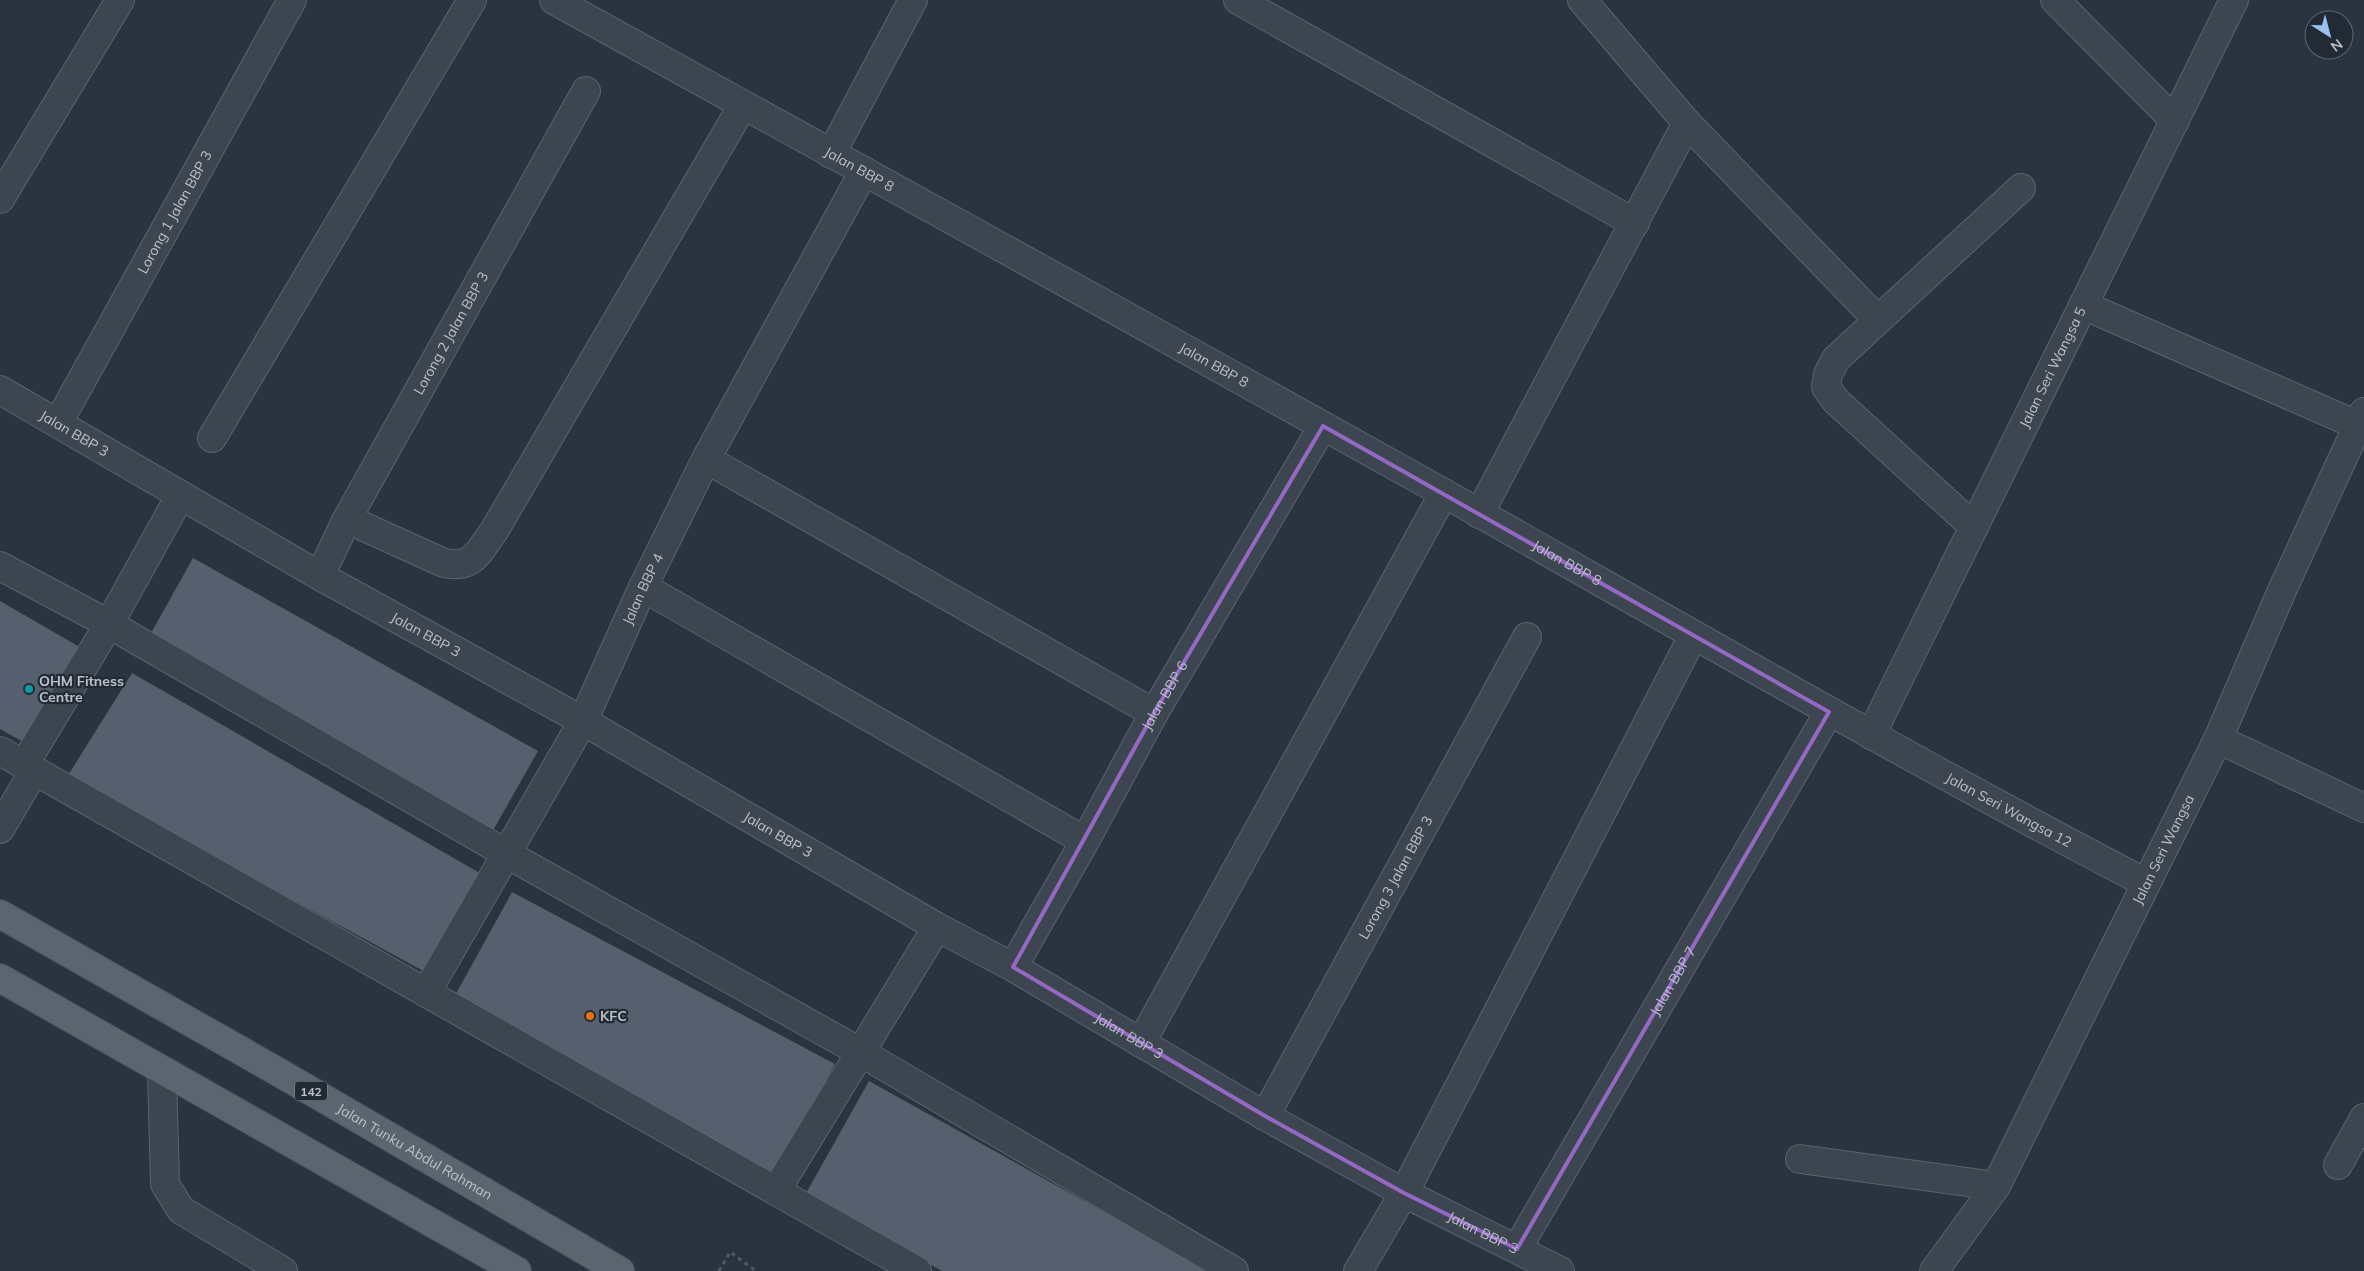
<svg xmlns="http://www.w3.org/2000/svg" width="2364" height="1271" font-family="Mulish,sans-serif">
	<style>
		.building { fill: #555f6d }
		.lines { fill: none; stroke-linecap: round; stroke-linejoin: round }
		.minor-casing { stroke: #5b646d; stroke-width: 30 }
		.major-casing { stroke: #474f59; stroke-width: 30 }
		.path { stroke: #4b5e5f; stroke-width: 3; stroke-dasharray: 4 4; stroke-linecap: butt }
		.minor { stroke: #3d4650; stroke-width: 28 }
		.major { stroke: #5b656f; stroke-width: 28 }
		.marked { fill: none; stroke: #9468c3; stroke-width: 4; stroke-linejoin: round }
		.culture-dot { fill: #0f9aa8; stroke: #222b35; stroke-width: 2 }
		.food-dot { fill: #e8710a; stroke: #222b35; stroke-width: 2 }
		.labels { text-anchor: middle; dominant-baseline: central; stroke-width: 4.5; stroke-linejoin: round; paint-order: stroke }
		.shield { fill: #222b35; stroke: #8c949d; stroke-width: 1 }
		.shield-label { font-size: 12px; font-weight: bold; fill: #bac1ca }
		.street-label { font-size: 14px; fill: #bac1ca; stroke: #222b35 }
		.poi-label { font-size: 14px; font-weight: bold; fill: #bac1ca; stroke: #222b35; text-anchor: start }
	</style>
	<rect width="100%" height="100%" fill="#293440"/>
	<g class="building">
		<polygon points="193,558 538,751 491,834 146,642"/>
		<polygon points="0,601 83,649 27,744 0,729"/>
		<polygon points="132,673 485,876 427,973 67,777"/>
		<polygon points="512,892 835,1064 776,1174 452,1001"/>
		<polygon points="869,1081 1210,1271 942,1271 805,1195"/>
	</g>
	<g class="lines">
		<defs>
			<g id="minor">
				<path id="s1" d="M554,0C850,165 1147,326 1442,492C1676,624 1908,759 2146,883"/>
				<polyline points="1238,0 1635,223"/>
				<polyline points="1582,0 1687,123 1877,319"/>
				<polyline points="2055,0 2175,121"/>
				<polyline points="831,154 913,0"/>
				<polyline points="0,199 120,0"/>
				<polyline points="2083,305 2357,425"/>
				<path id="s2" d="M0,390L320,576L583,721L937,927L1013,967L1265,1116L1404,1193L1560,1271"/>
				<path id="s3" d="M58,423L292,0"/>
				<polyline points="212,438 472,0"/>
				<polyline points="706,459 1154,713"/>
				<polyline points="1479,514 1687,123"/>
				<path d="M347,519L444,563C474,569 478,552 494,531L743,105"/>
				<polyline points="1974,527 1836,401 1826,387 1828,374 1836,359 2021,188"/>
				<polyline points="0,566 109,624 507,854 860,1052 1234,1271"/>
				<path id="s4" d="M320,576L347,519L586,91"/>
				<polyline points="643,587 1085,841"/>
				<path id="s5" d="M1871,735L2234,0"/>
				<polyline points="2218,739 2364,808"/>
				<polyline points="0,751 917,1271"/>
				<polyline points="24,765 109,624 180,496"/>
				<polyline points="0,829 34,771"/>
				<path id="s6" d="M1013,967L1085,841L1154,713L1323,426"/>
				<path id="s7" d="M426,993L583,721L643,587L706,459L864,171"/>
				<polyline points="1141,1043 1444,493"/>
				<polyline points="162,1071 165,1184 181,1210 283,1271"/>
				<path id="s8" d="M1265,1116L1527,637"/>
				<polyline points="1800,1159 1996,1186"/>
				<polyline points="2338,1165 2364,1118"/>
				<polyline points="776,1191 937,927"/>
				<path id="s9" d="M1517,1249L1829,712"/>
				<polyline points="1358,1271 1404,1193 1693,636"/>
				<path id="s10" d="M1934,1271L1996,1186L2218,739L2284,586L2364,412"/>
			</g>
			<g id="major">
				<path id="s11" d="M0,914L280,1073L620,1271"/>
				<polyline points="0,978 517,1271"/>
			</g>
		</defs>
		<use href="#minor" class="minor-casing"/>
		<use href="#major" class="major-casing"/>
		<polyline class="path" points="719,1271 730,1252 756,1271"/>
		<use href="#minor" class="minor"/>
		<use href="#major" class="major"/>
	</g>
	<path class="marked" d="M1323,426L1829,712L1517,1249L1404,1193L1265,1116L1013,967L1154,713Z"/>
	<circle class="culture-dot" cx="29" cy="689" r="5"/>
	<circle class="food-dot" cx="590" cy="1016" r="5"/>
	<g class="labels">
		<rect class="shield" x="295" y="1081.5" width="32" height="19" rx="4"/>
		<g class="shield-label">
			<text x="311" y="1091">142</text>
		</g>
		<g class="street-label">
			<text stroke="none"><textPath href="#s1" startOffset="349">Jalan BBP 8</textPath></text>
			<text stroke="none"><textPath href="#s3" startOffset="241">Lorong 1 Jalan BBP 3</textPath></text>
			<text stroke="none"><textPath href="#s4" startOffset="276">Lorong 2 Jalan BBP 3</textPath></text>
			<text stroke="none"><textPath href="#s1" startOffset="754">Jalan BBP 8</textPath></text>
			<text stroke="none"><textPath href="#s5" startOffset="410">Jalan Seri Wangsa 5</textPath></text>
			<text stroke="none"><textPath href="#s2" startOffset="86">Jalan BBP 3</textPath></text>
			<text stroke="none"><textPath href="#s1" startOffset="1159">Jalan BBP 8</textPath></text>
			<text stroke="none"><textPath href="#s7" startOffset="459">Jalan BBP 4</textPath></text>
			<text stroke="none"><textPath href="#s2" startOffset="491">Jalan BBP 3</textPath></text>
			<text stroke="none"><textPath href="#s6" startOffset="311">Jalan BBP 6</textPath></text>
			<text stroke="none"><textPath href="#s1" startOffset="1665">Jalan Seri Wangsa 12</textPath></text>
			<text stroke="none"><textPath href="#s2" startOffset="896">Jalan BBP 3</textPath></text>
			<text stroke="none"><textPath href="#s10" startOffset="481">Jalan Seri Wangsa</textPath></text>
			<text stroke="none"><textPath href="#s8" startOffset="272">Lorong 3 Jalan BBP 3</textPath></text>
			<text stroke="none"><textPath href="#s9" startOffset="310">Jalan BBP 7</textPath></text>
			<text stroke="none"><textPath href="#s2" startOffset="1301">Jalan BBP 3</textPath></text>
			<text stroke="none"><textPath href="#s11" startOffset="478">Jalan Tunku Abdul Rahman</textPath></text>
			<text stroke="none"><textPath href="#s2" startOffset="1706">Jalan BBP 3</textPath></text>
		</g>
		<g class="poi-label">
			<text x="39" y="681">OHM Fitness<tspan x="39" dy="16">Centre</tspan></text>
			<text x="600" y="1016">KFC</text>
		</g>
	</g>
	<g transform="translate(2329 35) rotate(144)"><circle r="24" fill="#222b35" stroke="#5f6771"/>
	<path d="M0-4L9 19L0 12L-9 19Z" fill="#9ac0ef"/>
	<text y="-8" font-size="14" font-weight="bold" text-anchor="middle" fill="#bac1ca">N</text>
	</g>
</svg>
